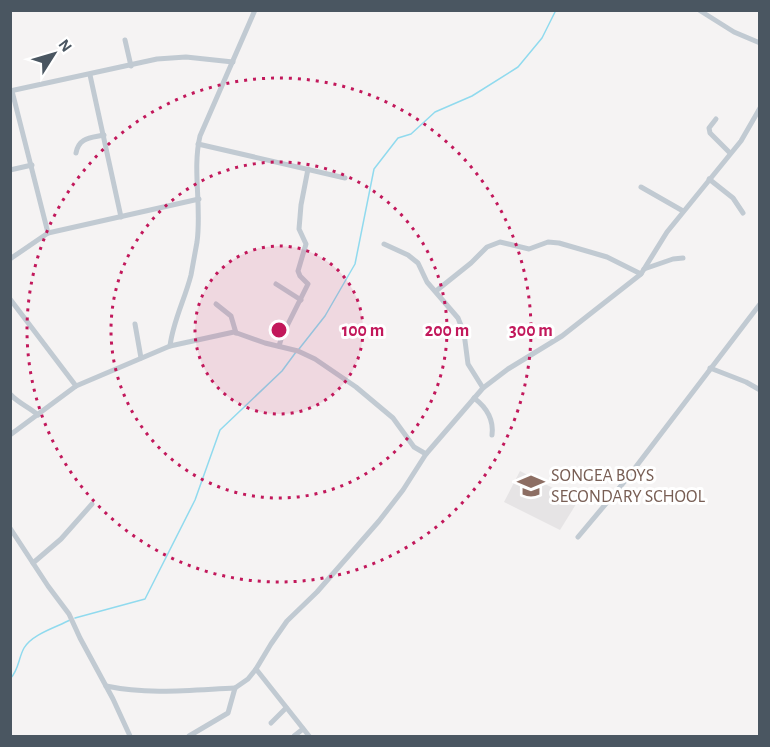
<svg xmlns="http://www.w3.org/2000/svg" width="770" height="747" font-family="'Alegreya Sans',sans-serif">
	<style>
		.education { fill: #e6e4e5 }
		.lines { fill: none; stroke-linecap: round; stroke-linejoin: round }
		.stream { stroke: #90daee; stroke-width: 1.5 }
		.minor { stroke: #c1cad2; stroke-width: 5 }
		.ring { fill: none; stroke: #c2185b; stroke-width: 3; stroke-dasharray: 3 6 }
		.labels { text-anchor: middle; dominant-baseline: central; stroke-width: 6; stroke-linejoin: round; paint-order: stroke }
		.education-label { font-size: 18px; fill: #785e54; stroke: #fff; text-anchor: start }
		.centre { fill: #c2185b; stroke: #fff; stroke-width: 3 }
		.ring-label { font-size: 18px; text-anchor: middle; font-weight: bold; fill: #c2185b; stroke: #fff; stroke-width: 6; stroke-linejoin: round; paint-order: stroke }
	</style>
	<rect width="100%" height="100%" fill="#f5f3f3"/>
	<polygon class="education" points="520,471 578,501 560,530 504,502"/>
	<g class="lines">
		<g class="stream">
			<polyline points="299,349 325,316 355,264 374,169 398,138 411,134 435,112 472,96 518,67 542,38 556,10"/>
			<polyline points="75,618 145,599 195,500 220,430 282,371 296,352"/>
			<path d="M10,679C19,670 18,659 24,648C32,634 57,627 70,620"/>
		</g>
		<g class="minor">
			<polyline points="699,10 734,32 760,43"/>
			<polyline points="125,40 131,66"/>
			<polyline points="90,75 121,217"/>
			<polyline points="10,91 157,59 186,57 233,62"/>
			<polyline points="12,91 48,233"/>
			<polyline points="716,119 709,128 710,133 730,153"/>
			<polyline points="198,144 345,178"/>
			<path d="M76,153C79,137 91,138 104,135"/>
			<polyline points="10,170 32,165"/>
			<polyline points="709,179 733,198 743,213"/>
			<polyline points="641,187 683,211"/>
			<polyline points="384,244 408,255 418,263 427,282 458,318 464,333 468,364 483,388"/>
			<polyline points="10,259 48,233 199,199"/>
			<polyline points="644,269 673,259 683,258"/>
			<polyline points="276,284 301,300"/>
			<polyline points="436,291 471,263 487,247 500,242 529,249 548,242 559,243 607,257 641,274"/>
			<polyline points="10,299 76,386"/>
			<polyline points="216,304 231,316 236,333"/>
			<polyline points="135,324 141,358"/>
			<path d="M170,346C173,321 185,299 191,275C193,264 195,253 197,242C202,207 192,170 200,136L255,10"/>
			<polyline points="279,346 282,336 308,284 300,276 298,271 306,244 299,229 301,205 308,169"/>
			<polyline points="710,368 746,382 760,390"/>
			<path d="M10,394C18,403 29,407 38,415"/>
			<path d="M474,398C486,407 494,419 492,435"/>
			<polyline points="10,435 76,386 170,346 234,332 265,343 298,351 315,359 356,387 393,418 414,447 426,454"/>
			<polyline points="10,528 48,586 69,614 80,638 113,699 130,736"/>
			<polyline points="578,537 625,481 760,304"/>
			<polyline points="33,563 61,539 92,504"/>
			<polyline points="256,669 309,736"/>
			<path d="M106,686C149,695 192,690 235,688"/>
			<polyline points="271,723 286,708"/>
			<polyline points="189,736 228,713 235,688 248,679 256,669 271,644 287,621 317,592 379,521 403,490 426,454 483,388 508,369 562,336 641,274 667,232 741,141 760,108"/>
			<polyline points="294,736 303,729"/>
		</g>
	</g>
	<circle cx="279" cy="330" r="84" fill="#c2185b" fill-opacity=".12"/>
	<g class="ring">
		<circle cx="279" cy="330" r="84"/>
		<circle cx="279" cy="330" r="168"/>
		<circle cx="279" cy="330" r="252"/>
	</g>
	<defs>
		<symbol id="school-bare" viewBox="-9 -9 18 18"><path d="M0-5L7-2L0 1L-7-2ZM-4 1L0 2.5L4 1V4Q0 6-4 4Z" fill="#8d6e63" stroke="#fff" stroke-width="2.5" paint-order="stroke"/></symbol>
	</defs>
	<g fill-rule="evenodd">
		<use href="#school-bare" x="512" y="467" width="38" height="38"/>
	</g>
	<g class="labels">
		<g class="education-label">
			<text x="551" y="476">SONGEA BOYS<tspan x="551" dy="21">SECONDARY SCHOOL</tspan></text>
		</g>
	</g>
	<circle cx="279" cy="330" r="9" class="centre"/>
	<g class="ring-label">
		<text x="363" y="336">100 m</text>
		<text x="447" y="336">200 m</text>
		<text x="531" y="336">300 m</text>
	</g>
	<rect width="770" height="747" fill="none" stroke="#4a5661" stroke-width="24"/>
	<g transform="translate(54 54) rotate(53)" stroke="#ffffff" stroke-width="4.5" paint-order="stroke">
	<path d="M0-4.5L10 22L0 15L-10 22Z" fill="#4a5661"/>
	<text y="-9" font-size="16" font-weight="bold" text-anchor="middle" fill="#4a5661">N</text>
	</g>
</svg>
